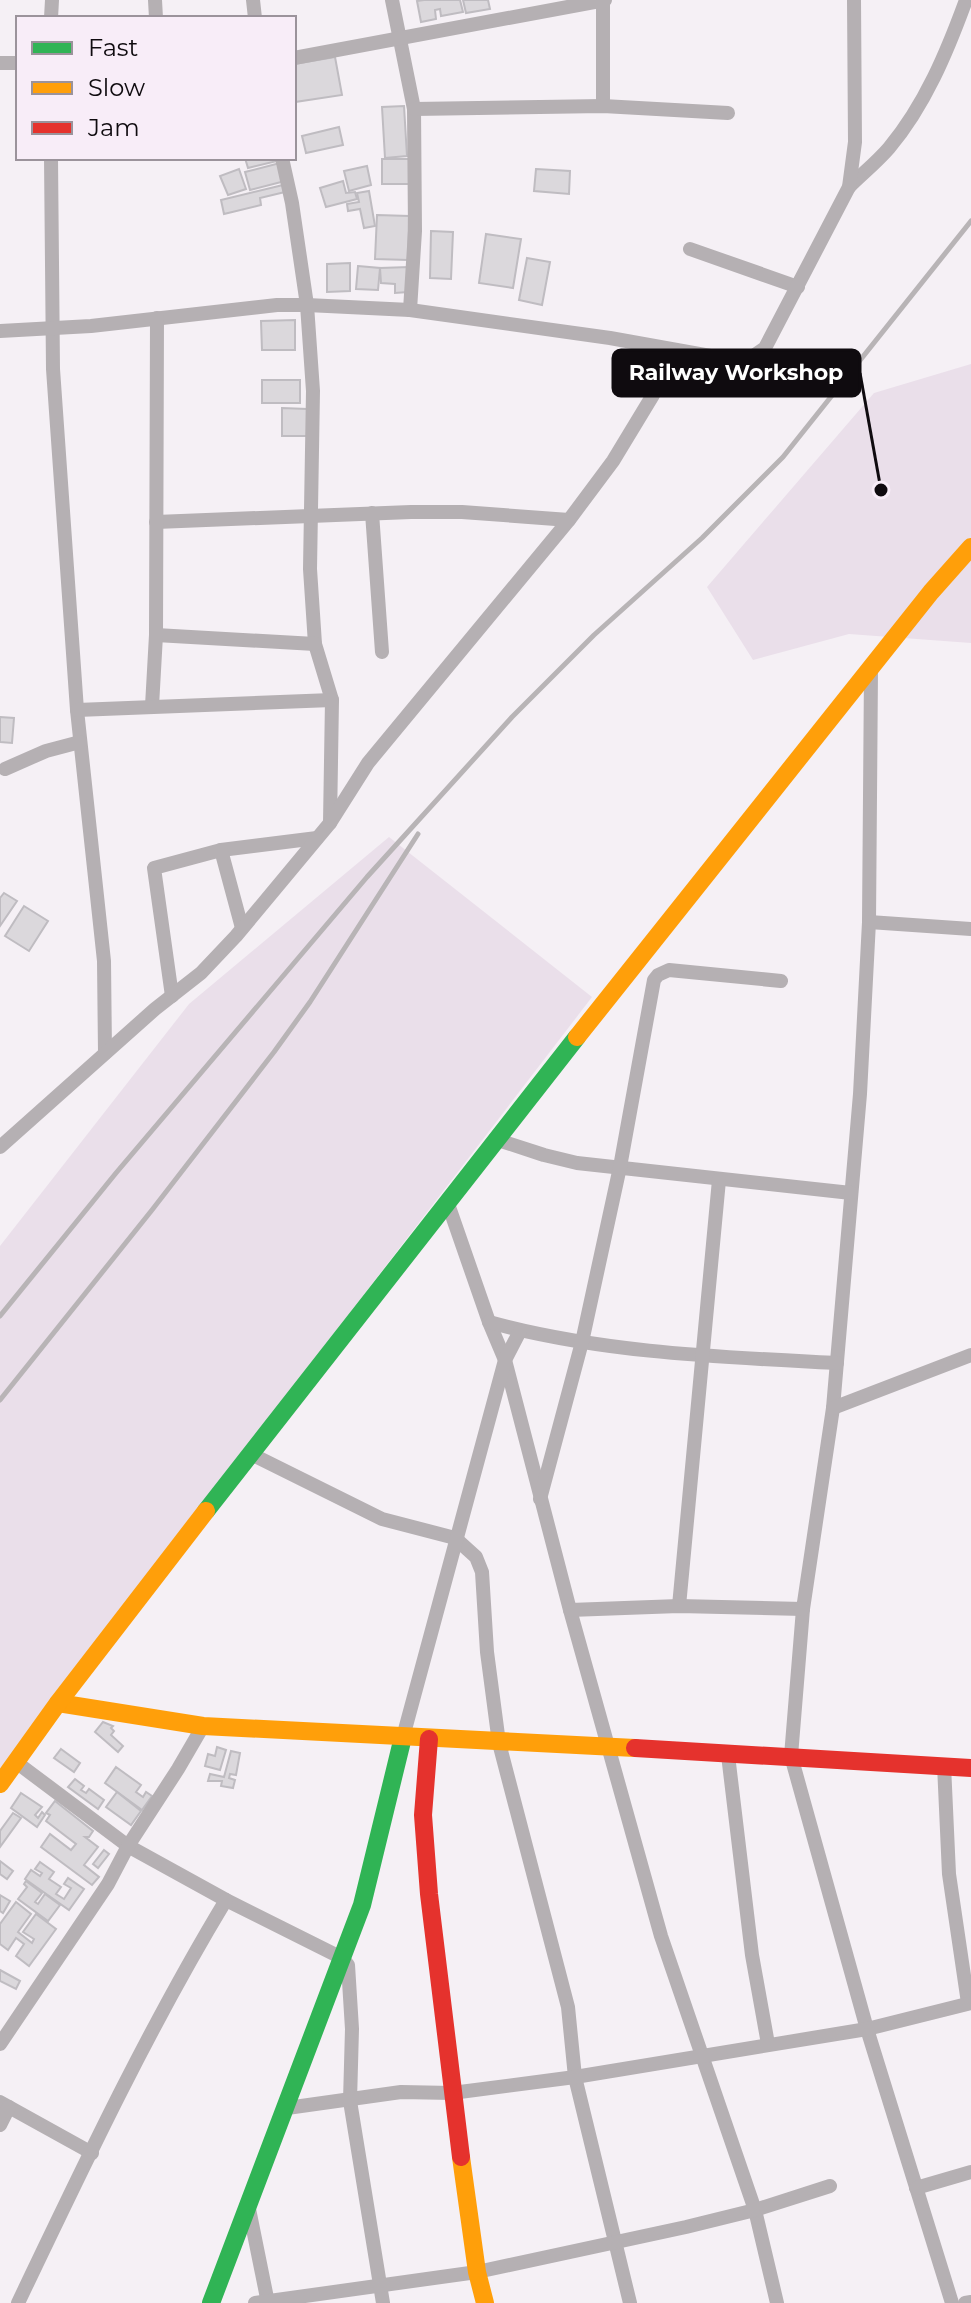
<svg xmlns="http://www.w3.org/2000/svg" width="971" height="2303" font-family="Montserrat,sans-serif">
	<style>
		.built { fill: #eadfea }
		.building { fill: #dbd8dc; stroke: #bfbcc1; stroke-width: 2 }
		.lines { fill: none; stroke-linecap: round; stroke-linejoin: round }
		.street { stroke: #b5b0b3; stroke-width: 14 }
		.fast { stroke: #30b455; stroke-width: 18 }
		.slow { stroke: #ff9f0a; stroke-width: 18 }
		.jam { stroke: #e5322d; stroke-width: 18 }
		.rail { stroke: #b8b4b6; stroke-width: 5 }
		.leader { fill: none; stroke: #0f0b0f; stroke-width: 3 }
		.callout-dot { fill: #0f0b0f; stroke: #f8edf8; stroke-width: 3 }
		.callout { fill: #0f0b0f; stroke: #0f0b0f; stroke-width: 3 }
		.callout-label { font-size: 22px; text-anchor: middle; font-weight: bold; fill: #fff }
	</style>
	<rect width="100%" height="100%" fill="#f5f0f5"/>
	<g class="built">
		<polygon points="971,364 971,643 849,634 753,660 707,587 874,393"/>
		<polygon points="389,837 592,997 0,1769 0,1246 189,1004"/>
	</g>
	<g class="building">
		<polygon points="424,0 460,0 463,12 441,16 440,9 435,10 436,19 421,22 417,1"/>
		<polygon points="463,0 488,0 490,9 466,13"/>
		<polygon points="335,57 342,95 295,102 294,64"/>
		<polygon points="404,106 407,156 385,158 382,107"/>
		<polygon points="339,127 343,145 306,153 302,136"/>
		<polygon points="245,158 277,158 277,161 248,168"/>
		<rect x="382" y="159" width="27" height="25"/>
		<polygon points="280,163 285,181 250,190 245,172"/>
		<polygon points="367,166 371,185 349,191 344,171"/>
		<polygon points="239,169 246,189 228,195 220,176"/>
		<polygon points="536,169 570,171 569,194 534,191"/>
		<polygon points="343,181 346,193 355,192 357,199 326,207 320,188"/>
		<polygon points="283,185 285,192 260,198 261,205 224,214 221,200"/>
		<polygon points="369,191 375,226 364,228 360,209 348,211 347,204 359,202 357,193"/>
		<polygon points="377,215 409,216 408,260 375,259"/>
		<polygon points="431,231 453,232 451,279 430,278"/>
		<polygon points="486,234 521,239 513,288 479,283"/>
		<polygon points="527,258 550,262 542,305 519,300"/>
		<polygon points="350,263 350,291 327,292 327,264"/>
		<polygon points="358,266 380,268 378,290 356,289"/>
		<polygon points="409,267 408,292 395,293 395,284 381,283 380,268"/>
		<polygon points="295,320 295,350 262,350 261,321"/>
		<rect x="262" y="380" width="38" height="23"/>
		<polygon points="282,408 307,409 308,436 282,436"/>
		<polygon points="0,717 14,718 12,743 0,742"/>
		<polygon points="4,893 17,901 0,926 0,898"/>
		<polygon points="24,906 48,921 29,951 5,936"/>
		<polygon points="103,1722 113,1726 111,1728 114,1731 111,1735 123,1746 118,1752 95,1732"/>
		<polygon points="217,1747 226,1750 220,1770 205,1766 208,1754 215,1756"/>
		<polygon points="61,1749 80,1763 74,1772 54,1758"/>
		<polygon points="231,1751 240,1753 236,1775 230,1774 229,1778 235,1780 233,1788 221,1786 222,1781 208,1781 210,1774 224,1777"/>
		<polygon points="116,1767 141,1785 136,1792 143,1797 146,1792 152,1796 142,1810 105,1783"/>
		<polygon points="75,1779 84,1786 81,1790 86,1793 89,1789 104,1800 98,1809 68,1787"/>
		<polygon points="117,1792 141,1811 131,1825 106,1807"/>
		<polygon points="21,1793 42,1807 35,1815 38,1818 42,1812 45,1815 37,1827 11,1808"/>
		<polygon points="55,1801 93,1831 89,1837 85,1837 98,1847 84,1865 99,1877 92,1885 41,1847 50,1834 71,1850 76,1844 46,1821 50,1815 46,1813"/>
		<polygon points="13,1813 21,1818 0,1847 0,1831"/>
		<polygon points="104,1850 109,1854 98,1868 93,1864"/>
		<polygon points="0,1861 13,1871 7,1879 0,1874"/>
		<polygon points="40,1862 54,1872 49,1879 61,1887 56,1894 64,1899 71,1888 64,1884 68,1878 84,1889 69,1910 25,1879 31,1870 40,1876 42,1873 35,1869"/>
		<polygon points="26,1881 42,1893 35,1902 38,1904 45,1894 60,1905 48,1921 18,1899 27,1887 24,1884"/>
		<polygon points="0,1895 10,1901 3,1913 0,1911"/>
		<polygon points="16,1902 31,1914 18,1932 32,1943 34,1939 23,1932 36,1914 56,1929 29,1966 16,1956 24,1944 16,1938 8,1950 0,1944 0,1924"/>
		<polygon points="0,1970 20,1981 16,1989 0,1981"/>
	</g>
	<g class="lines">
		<g class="street">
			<polyline points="155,0 156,18"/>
			<polyline points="253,0 255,18"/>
			<polyline points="392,0 414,109 415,231 410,310"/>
			<polyline points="51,18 52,0"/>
			<polyline points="294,58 605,0"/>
			<polyline points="0,63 18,63"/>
			<polyline points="603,106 603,0"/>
			<polyline points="414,109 603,106 728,113"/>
			<polyline points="51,158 53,369 77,710 104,961 105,1053"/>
			<polyline points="282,158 292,203 307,305 313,391 310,569 315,644 332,700 330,823"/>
			<path d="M849,187C862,174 877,162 889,148C925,105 947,52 966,0"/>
			<polyline points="690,249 798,287"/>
			<polyline points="0,331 91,326 277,305 307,305 410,310 610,338 727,359 749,359 765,348 849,187 855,142 854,0"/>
			<polyline points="372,513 382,652"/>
			<polyline points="156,522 411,512 462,512 569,520"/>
			<polyline points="156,635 315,644"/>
			<polyline points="871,670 869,922 860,1094 833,1408 803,1609 791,1756 867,2029 952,2303"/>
			<polyline points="152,706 156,635 157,318"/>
			<polyline points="77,710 332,700"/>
			<polyline points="5,769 46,751 80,742"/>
			<polyline points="221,850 317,838"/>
			<polyline points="869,922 971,929"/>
			<polyline points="172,996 154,868 221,850 242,928"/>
			<polyline points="495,1139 544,1155 577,1163 851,1193"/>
			<polyline points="0,1147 155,1009 201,973 236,936 330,823 368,763 569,520 613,461 653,395 675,350"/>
			<polyline points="447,1201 489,1322 505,1360 570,1610 661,1936 755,2210 777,2303"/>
			<path d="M489,1322C602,1353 721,1357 837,1363"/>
			<polyline points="833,1408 971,1355"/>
			<polyline points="251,1454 382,1519 455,1538 476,1557 482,1572 487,1652 499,1743 568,2007 575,2077 630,2303"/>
			<polyline points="540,1499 582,1342 620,1167 654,980 658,975 669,970 781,981"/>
			<polyline points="679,1606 719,1180"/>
			<polyline points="570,1610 679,1606 803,1609"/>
			<polyline points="403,1737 505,1360 520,1331"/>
			<polyline points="728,1755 752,1955 768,2044"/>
			<polyline points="16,1762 128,1846 226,1900 342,1958 348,1965 352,2029 350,2101 383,2303"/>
			<polyline points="944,1765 949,1874 968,2003"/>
			<polyline points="0,2044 108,1884 128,1846 178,1769 203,1726"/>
			<polyline points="0,2102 92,2153"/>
			<polyline points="287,2108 401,2092 452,2093 575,2077 867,2029 971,2003"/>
			<polyline points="0,2125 9,2107"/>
			<polyline points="916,2188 971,2172"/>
			<polyline points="249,2209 268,2303"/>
			<path d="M18,2303C83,2167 148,2029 226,1900"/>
			<polyline points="255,2303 477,2272 686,2227 755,2210 830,2186"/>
			<polyline points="965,2303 971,2302"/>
		</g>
		<g class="fast">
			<polyline points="206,1511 577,1037"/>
			<polyline points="211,2303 362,1905 403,1737"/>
		</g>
		<g class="slow">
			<polyline points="577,1037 931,592 971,547"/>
			<polyline points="58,1703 203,1726 635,1748"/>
			<polyline points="0,1784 58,1703 206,1511"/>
			<polyline points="461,2157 477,2272 485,2303"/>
		</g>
		<g class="jam">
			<polyline points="429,1739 423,1815 429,1894 461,2157"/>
			<polyline points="635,1748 971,1768"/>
		</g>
		<g class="rail">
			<polyline points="0,1316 116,1173 367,877 512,717 594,635 702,538 783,457 971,221"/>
			<polyline points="0,1400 152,1210 274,1052 310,1002 418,834"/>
		</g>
	</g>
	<path class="leader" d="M881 490L860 373"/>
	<circle class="callout-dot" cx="881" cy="490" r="8"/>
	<rect class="callout" x="613" y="350" width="247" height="46" rx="8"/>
	<g class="callout-label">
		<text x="736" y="380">Railway Workshop</text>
	</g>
	<rect x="16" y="16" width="280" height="144" fill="#f8edf8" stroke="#9b939b" stroke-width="2"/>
	<rect x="32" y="42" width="40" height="12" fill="#30b455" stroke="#9b939b" stroke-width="2"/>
	<text x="88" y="56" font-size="24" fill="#0f0b0f">Fast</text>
	<rect x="32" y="82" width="40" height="12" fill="#ff9f0a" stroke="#9b939b" stroke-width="2"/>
	<text x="88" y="96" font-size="24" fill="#0f0b0f">Slow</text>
	<rect x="32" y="122" width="40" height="12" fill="#e5322d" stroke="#9b939b" stroke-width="2"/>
	<text x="88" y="136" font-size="24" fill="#0f0b0f">Jam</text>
</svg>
